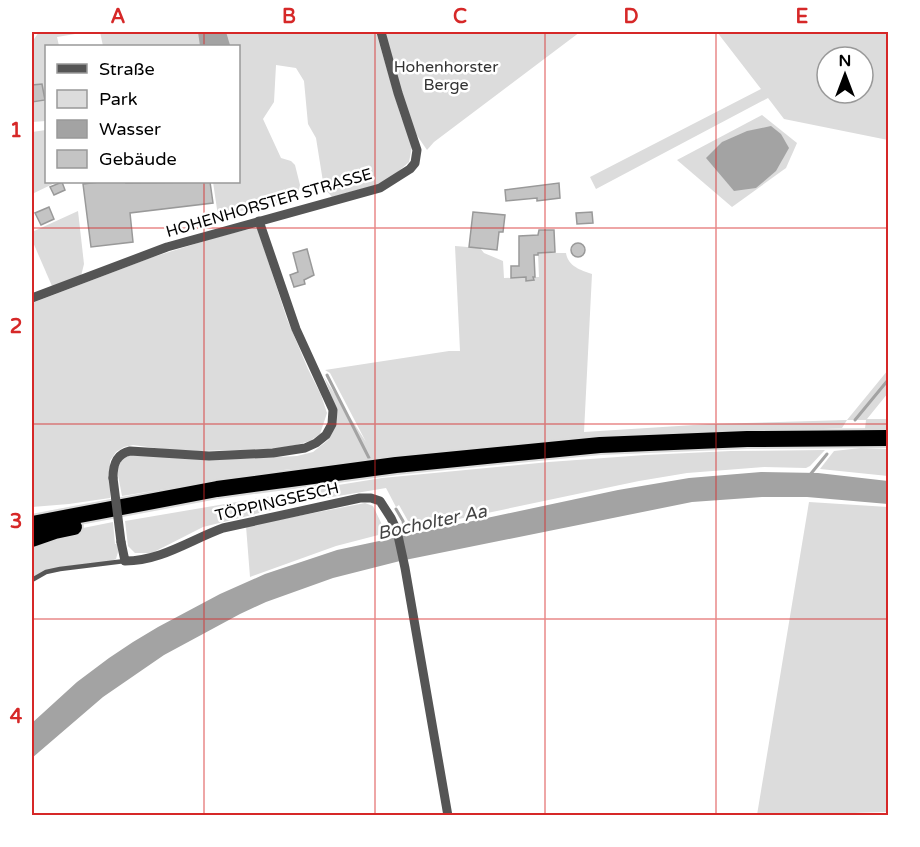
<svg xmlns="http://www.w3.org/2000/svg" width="920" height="847" font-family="'Varela Round',sans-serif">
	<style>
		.green { fill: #dcdcdc; fill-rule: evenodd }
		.water { fill: #a3a3a3 }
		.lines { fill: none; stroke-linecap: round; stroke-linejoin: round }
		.stream { stroke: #a3a3a3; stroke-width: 3 }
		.building { fill: #c4c4c4; stroke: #999; stroke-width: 1.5 }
		.highway-casing { stroke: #dbdbdb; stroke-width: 20 }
		.lane { stroke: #555; stroke-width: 4.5 }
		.street { stroke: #555; stroke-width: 9 }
		.highway { stroke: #000; stroke-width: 16 }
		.street-bridge { stroke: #555; stroke-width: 9 }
		.grid { fill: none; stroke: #d62828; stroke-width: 1.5; stroke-opacity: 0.55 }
		.labels { text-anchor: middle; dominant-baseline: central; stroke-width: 5; stroke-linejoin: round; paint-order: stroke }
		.park-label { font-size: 16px; fill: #333; stroke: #fff }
		.street-label { font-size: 16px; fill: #000; stroke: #fff }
		.water-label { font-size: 18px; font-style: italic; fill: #444; stroke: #fff }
		.neatline { fill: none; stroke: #d62828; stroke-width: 2 }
		.grid-label { font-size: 20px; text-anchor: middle; font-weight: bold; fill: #d62828 }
	</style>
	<rect width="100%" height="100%" fill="#fff"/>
	<g class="green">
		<polygon points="39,32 87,32 57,37 59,46 46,46 46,121 32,122 32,42"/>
		<polygon points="100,32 376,32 401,117 413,142 409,162 390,179 380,184 332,197 324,188 316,138 308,124 304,81 296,68 276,65 274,102 263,119 281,158 291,161 295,165 300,185 298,193 289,200 218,216 213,182 238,182 238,46 103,46"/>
		<polygon points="383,32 580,32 434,142 427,150 416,134 408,116"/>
		<path d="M717,32H888V140L784,119L768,98L596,189L590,177L761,89ZM827,57H863V93H827Z"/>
		<polygon points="762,115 797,143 786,168 732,207 677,160"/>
		<polygon points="46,130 46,182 57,182 32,194 32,132"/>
		<polygon points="78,211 84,264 81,276 52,286 32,240 32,232"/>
		<polygon points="257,227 287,319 308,369 321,395 327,413 320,434 310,441 296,445 273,449 198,451 170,450 133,445 124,447 116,452 110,461 110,498 69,504 32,507 32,303 153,257 214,238"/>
		<path d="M455,246L480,248L484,253L503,261L504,278L539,277L538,253H566C568,266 580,270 592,274L584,432L710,424L847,420L888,370V393L867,419H888V429H865L866,420H847L842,428L751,433L336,468L290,469L122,496L117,470L122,459L133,454L241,459L297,456L313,452L328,440L337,422V410L324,377L366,442L330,373L325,370L449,351H460Z"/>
		<polygon points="861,448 888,449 888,476 820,469 834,451"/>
		<polygon points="825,450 810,466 806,468 764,467 687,473 639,481 406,530 405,527 407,525 408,521 399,505 396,507 386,488 308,501 203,527 152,553 135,553 128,546 125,521 307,490 382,478 549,462 645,455 731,451"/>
		<path d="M809,502L888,507V812C844,813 801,816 757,815Z"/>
		<polygon points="365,503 373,506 386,533 336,546 250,577 246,526"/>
		<path d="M113,522L115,544H118V552L116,559L110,562C84,565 54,564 32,578V542L73,530Z"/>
	</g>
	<g class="water">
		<polygon points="198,32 226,32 230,45 229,46 200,46"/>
		<polygon points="771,126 781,134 789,148 776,171 756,188 734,191 706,158 722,142 747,131"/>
		<polygon points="761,472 818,473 888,481 888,504 807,497 762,497 692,502 400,561 333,578 266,602 240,614 164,655 103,697 32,758 32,723 77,682 109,658 133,642 158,627 220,594 265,574 337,550 618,490 689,478"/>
	</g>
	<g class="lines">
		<g class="stream">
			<polyline points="327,375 369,458"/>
			<polyline points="855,420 888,380"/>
			<polyline points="809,476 827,454"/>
			<polyline points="396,509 403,521 404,527"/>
		</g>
	</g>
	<g class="building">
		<polygon points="42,84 45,100 32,102 32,85"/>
		<polygon points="62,182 65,190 54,195 50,187"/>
		<polygon points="99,182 126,182 126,183 210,182 213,203 130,213 133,242 91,247 83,184"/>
		<polygon points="559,183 560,198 537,201 537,198 506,201 505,190"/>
		<polygon points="49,207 54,219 41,225 35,213"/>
		<polygon points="473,212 505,215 503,232 499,232 497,250 469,247"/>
		<polygon points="592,212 593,223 577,224 576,213"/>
		<polygon points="539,230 554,230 555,252 538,253 538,255 534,255 535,277 533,277 534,280 526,281 526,277 511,278 511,266 519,266 519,236 538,235"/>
		<circle cx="578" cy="250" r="7"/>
		<polygon points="307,249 314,275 304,280 305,284 294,287 290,275 298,272 293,253"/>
	</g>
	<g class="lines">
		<defs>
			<g id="highway">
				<polyline points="32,524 217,489 396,465 600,445 747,439 888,438"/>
				<polyline points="32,539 55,531 74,527"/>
			</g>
		</defs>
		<use href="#highway" class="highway-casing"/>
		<polyline class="lane" points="32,580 46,572 60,569 125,561"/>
		<g class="street">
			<polyline points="32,298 167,247 380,188 410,169 415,163 417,150 398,93 381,32"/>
			<path d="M113,478C113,465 116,454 130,451L209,456L273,453L305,448L316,443L326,435L332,424L333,410L296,329L259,221"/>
			<path d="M121,542L125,561C161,561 190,540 223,528L360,498H371L380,501L391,518L397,531L405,568L448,816"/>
		</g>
		<use href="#highway" class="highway"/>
		<polyline class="street-bridge" points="113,478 121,542"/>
	</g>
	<path class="grid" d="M204,32V46M375,32V816M545,32V816M716,32V816M204,182V816M32,228H888M32,424H888M32,619H888"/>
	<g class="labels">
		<g class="park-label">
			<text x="446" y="67">Hohenhorster<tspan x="446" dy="18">Berge</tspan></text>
		</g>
		<g class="street-label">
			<text transform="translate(269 203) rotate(-16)">HOHENHORSTER STRASSE</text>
			<text transform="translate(277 502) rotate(-13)">TÖPPINGSESCH</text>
		</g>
		<g class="water-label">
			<text transform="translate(432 522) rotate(-12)">Bocholter Aa</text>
		</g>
	</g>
	<rect width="920" height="847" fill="none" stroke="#ffffff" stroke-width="66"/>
	<rect x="45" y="45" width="195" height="138" fill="#ffffff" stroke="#999999" stroke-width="1.5"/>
	<rect x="57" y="64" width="30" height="9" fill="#555555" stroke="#999999" stroke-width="1.5"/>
	<text x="99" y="75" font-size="18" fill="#000000">Straße</text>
	<rect x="57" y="90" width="30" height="18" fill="#dcdcdc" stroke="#999999" stroke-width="1.5"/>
	<text x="99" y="105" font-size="18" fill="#000000">Park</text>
	<rect x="57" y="120" width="30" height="18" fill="#a3a3a3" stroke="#999999" stroke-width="1.5"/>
	<text x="99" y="135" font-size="18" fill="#000000">Wasser</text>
	<rect x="57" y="150" width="30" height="18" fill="#c4c4c4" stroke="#999999" stroke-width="1.5"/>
	<text x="99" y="165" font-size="18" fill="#000000">Gebäude</text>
	<g transform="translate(845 75)"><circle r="28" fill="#ffffff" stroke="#999999" stroke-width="1.5"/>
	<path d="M0-4.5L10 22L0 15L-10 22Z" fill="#000000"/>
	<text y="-9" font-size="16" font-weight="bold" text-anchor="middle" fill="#000000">N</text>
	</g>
	<rect x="33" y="33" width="854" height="781" class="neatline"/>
	<g class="grid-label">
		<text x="118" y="23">A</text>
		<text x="289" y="23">B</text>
		<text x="460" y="23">C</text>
		<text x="631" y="23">D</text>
		<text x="802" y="23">E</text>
		<text x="16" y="137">1</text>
		<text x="16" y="333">2</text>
		<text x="16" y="528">3</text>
		<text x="16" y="723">4</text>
	</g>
</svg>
